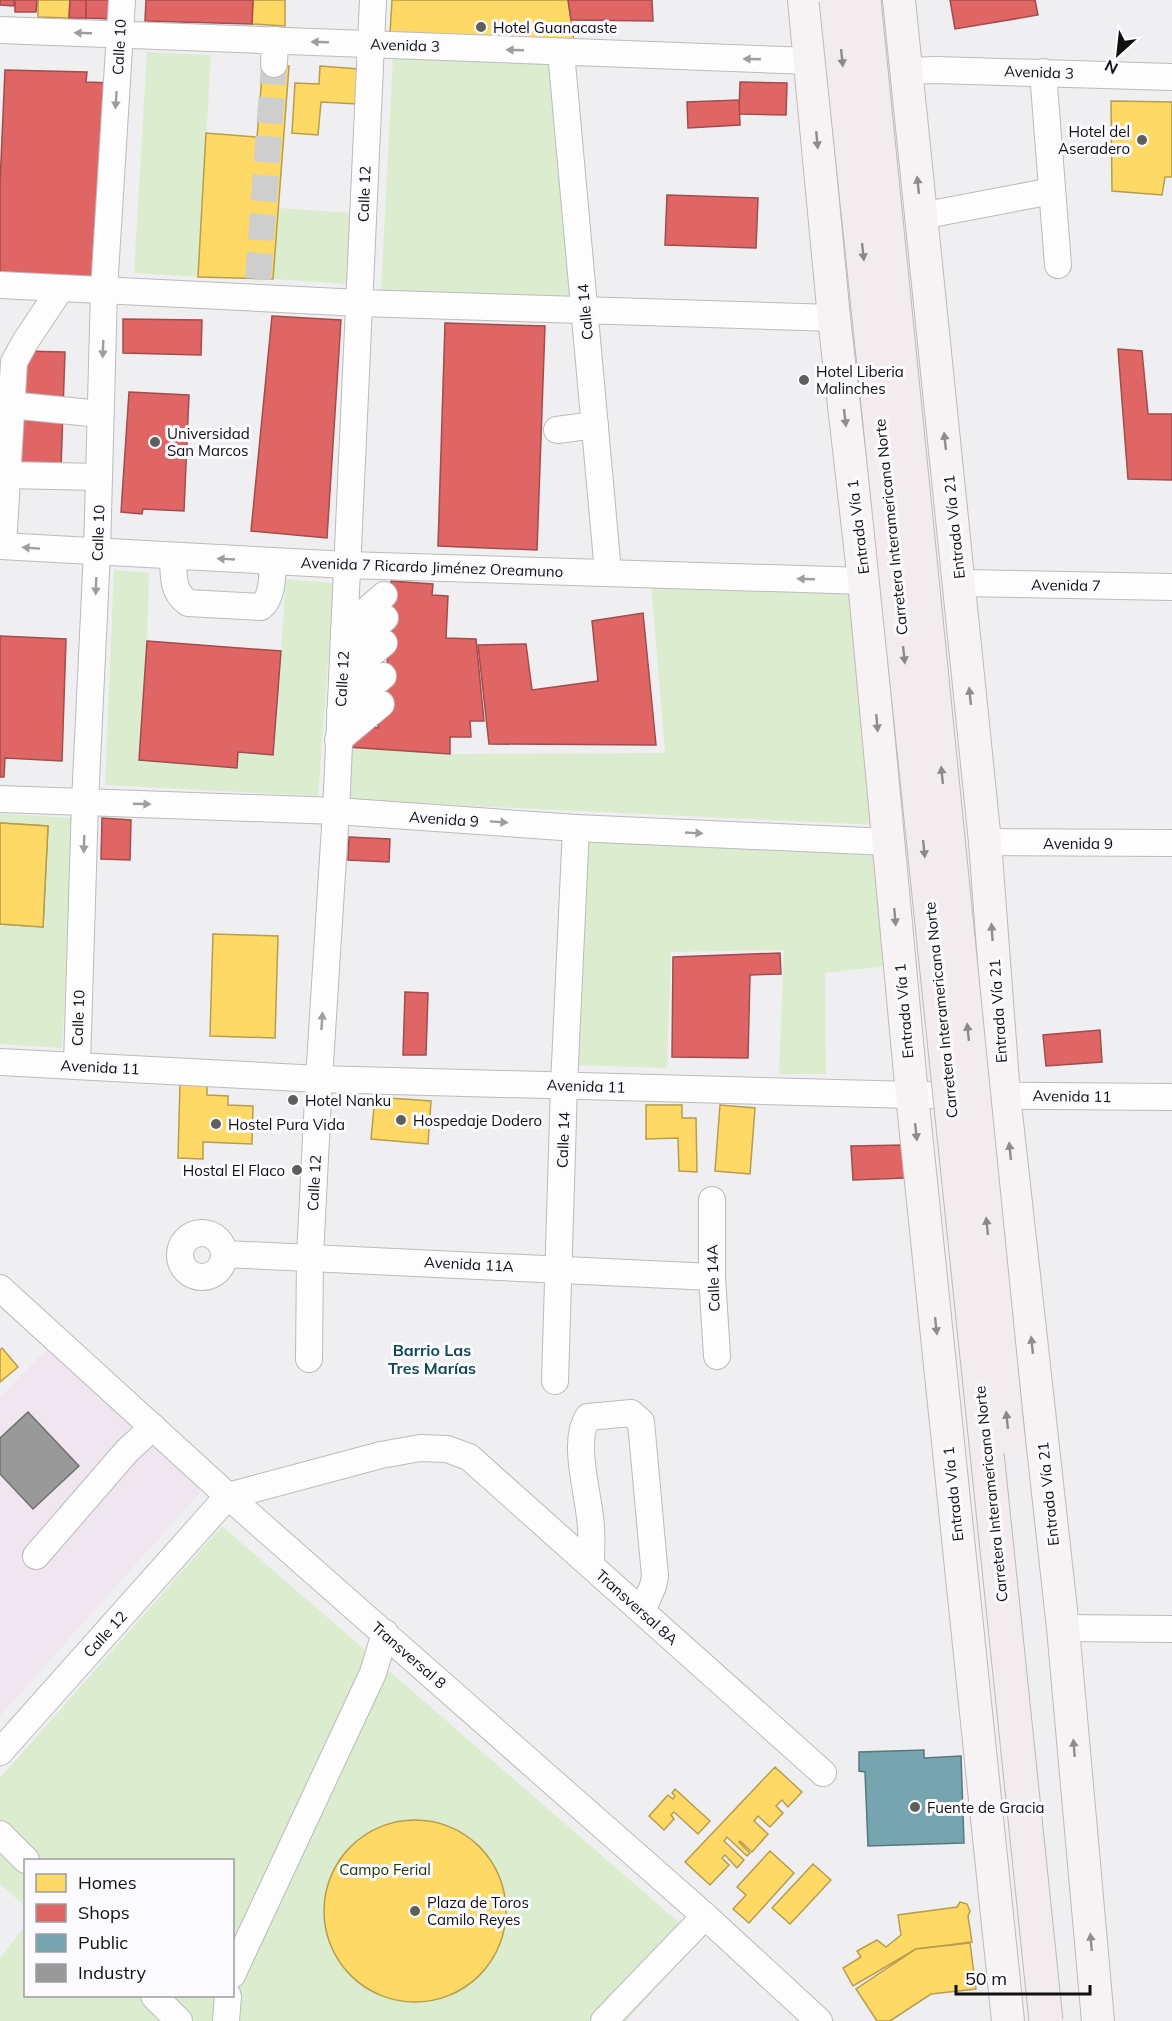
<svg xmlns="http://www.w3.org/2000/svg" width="1172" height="2021" font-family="Mulish,sans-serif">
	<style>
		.industrial { fill: #f0e6f0 }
		.green { fill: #dbeccf }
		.homes { fill: #ffd966; stroke: #b79d4c; stroke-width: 1.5 }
		.shops { fill: #e06666; stroke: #a24c4c; stroke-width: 1.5 }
		.public { fill: #76a5af; stroke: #577880; stroke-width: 1.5 }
		.industry { fill: #999; stroke: #707070; stroke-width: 1.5 }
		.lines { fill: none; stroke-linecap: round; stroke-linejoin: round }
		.minor-tunnel { stroke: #cececf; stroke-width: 26; stroke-dasharray: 26 13; stroke-linecap: butt }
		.minor-casing { stroke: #bbbbbd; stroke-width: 28 }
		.major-casing { stroke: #bfb9ba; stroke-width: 34 }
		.minor { stroke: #fdfdfd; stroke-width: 26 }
		.major { stroke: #f7f2f4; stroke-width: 32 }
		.highway-bridge-casing { stroke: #bfb9ba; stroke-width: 35; stroke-linecap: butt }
		.highway-bridge { stroke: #f3ecee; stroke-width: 33 }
		.oneway { fill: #9e9e9f }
		.oneway2 { fill: #8d898b }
		.oneway3 { fill: #8f8c8e }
		.poi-dot { fill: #5e5e5f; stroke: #fbfbff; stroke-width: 2 }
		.labels { text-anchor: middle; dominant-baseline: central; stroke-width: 6; stroke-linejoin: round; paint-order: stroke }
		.poi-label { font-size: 15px; fill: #101011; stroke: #fbfbff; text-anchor: start }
		.street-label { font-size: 15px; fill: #101011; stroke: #fbfbff }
		.park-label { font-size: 15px; fill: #22390c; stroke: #fbfbff }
		.neighbourhood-label { font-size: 16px; font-weight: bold; fill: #0e4a55; stroke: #fbfbff }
	</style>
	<rect width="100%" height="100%" fill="#efeff1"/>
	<polygon class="industrial" points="48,1348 203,1489 0,1716 0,1397"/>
	<g class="green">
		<polygon points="147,52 211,55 198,277 134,273"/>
		<polygon points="393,56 551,64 573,296 381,292"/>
		<polygon points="277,208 352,213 348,284 273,279"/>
		<polygon points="114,570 149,573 147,641 139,760 237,768 238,752 274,754 286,579 334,583 318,796 105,785"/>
		<polygon points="651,583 869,589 899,826 347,800 348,747 450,754 665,753"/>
		<polygon points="0,814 74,818 62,1048 0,1044 0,924 43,927 48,826 0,823"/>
		<polygon points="583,837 879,850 886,966 825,973 826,1074 779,1074 784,950 671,952 667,1068 574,1065"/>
		<polygon points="222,1526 699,1940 626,2021 0,2021 0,1958 25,1926 26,1996 232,1996 232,1860 26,1860 25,1906 0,1884 0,1778"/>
	</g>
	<g class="homes">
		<polygon points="38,0 70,0 69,18 38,17"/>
		<polygon points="253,0 285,0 285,26 252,24"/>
		<polygon points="392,0 568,0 574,42 390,34"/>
		<polygon points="263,63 289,66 273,279 198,277 206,133 257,137"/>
		<polygon points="320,66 359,69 357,104 321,102 318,135 292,133 295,83 319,84"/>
		<polygon points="1111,101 1172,102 1172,177 1165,177 1162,195 1112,191"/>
		<polygon points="0,823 48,826 43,927 0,924"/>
		<polygon points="0,823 48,826 43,927 0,924"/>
		<polygon points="213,934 278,936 275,1038 210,1036"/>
		<polygon points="180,1083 207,1084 207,1095 228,1096 228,1105 253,1106 252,1144 203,1142 203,1159 178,1158"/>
		<polygon points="375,1097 431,1101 428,1144 371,1139"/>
		<polygon points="646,1105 682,1105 682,1118 696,1118 697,1172 679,1171 678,1138 646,1139"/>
		<polygon points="720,1105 755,1108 750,1174 715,1171"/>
		<polygon points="2,1348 18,1367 0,1382 0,1350"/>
		<polygon points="775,1767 802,1792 788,1807 782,1800 776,1806 783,1813 770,1827 758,1816 754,1821 768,1834 752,1852 740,1841 739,1842 750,1853 747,1856 727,1837 724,1841 744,1860 737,1868 725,1855 722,1858 729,1865 710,1885 685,1862"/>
		<polygon points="675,1789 710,1821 698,1834 674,1812 671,1815 674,1819 664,1830 649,1816 668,1795 673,1799 675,1796 672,1793"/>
		<circle cx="415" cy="1911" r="91"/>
		<polygon points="770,1851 794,1873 749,1923 733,1909 746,1895 737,1887"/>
		<polygon points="813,1864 831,1880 790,1924 772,1908"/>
		<polygon points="960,1902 967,1904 970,1911 968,1916 972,1942 916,1949 853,1986 843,1968 861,1957 857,1951 877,1940 886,1947 901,1935 898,1915 957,1907"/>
		<polygon points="970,1943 976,1989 931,1994 890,2021 877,2021 856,1989 916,1949"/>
	</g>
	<g class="shops">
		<polygon points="0,0 14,0 14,6 0,5"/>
		<polygon points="15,0 37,0 36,12 15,12"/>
		<polygon points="70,0 86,0 86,18 69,18"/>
		<polygon points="86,0 113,0 113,19 86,18"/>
		<polygon points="146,0 253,0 252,24 145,21"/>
		<polygon points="568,0 652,0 653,21 571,20"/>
		<polygon points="950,0 1035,0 1038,15 955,29"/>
		<polygon points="5,70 87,72 86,82 111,83 93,278 0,273 0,183"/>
		<polygon points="740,82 787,83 786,115 739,114"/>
		<polygon points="739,100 740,125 688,128 687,102"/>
		<polygon points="667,195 758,198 756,248 665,245"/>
		<polygon points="272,316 341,320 327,538 251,531"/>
		<polygon points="123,319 202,320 201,355 123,353"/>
		<polygon points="445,323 545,326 537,550 438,546"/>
		<polygon points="1118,349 1142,351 1148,414 1172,414 1172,480 1128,479"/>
		<polygon points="22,351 65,352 61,468 19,466"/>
		<polygon points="129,392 189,395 184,511 143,509 142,514 121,512"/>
		<polygon points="391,581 433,584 432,595 448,596 446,638 476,639 484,721 470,721 471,737 450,737 450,754 348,747 367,727 378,728 379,717 385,714"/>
		<polygon points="643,613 656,745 489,744 478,645 526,644 532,690 598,681 592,621"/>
		<polygon points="0,636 66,639 62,761 5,758 4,777 0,777"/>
		<polygon points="147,641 281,651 273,755 238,752 237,768 139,760"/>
		<polygon points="102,818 131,820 130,860 101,859"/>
		<polygon points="349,837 390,839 389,862 348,860"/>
		<polygon points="780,953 781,974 750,975 748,1058 672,1057 673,957"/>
		<polygon points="405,992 428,993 426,1055 403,1055"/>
		<polygon points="1100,1030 1102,1062 1046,1066 1043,1035"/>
		<polygon points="904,1145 905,1178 853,1180 851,1146"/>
	</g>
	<polygon class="public" points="924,1750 924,1758 961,1756 964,1843 868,1846 865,1772 859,1771 859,1752"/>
	<polygon class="industry" points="28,1412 79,1466 33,1509 0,1474 0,1438"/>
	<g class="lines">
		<polyline class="minor-tunnel" points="258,279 274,64"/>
		<defs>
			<g id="minor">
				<polyline points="0,30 810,61"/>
				<polyline points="561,52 608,572"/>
				<polyline points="274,64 275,40"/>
				<polyline points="906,71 936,70 1172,77"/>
				<polyline points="1043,72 1058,265"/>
				<polyline points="921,216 1052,191"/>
				<polyline points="0,285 360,303 834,318"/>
				<polyline points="10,405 101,414"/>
				<polyline points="557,430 595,425"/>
				<polyline points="7,475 99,477"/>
				<polyline points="0,546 347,565 864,581"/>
				<polyline points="3,546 14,362 25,342 61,288"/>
				<path d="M173,556C174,574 171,591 188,603L261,607C273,597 272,576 273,561"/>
				<polyline points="959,583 1172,587"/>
				<polyline points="344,630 384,595"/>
				<polyline points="346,651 385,618"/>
				<polyline points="342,679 384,643"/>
				<polyline points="340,712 383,676"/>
				<polyline points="338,740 381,704"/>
				<polyline points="0,799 336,811 576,828 888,842"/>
				<polyline points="985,842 1172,843"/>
				<polyline points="0,1062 319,1079 912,1095 1172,1097"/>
				<polyline points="77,1065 85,802 97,552 104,290 122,0"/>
				<polyline points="712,1200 712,1277 717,1356"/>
				<circle cx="202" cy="1255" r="22"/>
				<polyline points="225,1254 712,1277"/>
				<polyline points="0,1288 228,1496 705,1916 819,2021"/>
				<polyline points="309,1359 310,1257 319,1079 336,811 373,0"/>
				<polyline points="555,1381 564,1085 576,828"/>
				<polyline points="36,1556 127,1451 153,1427"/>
				<path d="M591,1565C591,1553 592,1540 591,1528C590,1498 571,1442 588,1417L631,1413L641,1422L655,1576L653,1586L642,1611"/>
				<polyline points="1063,1628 1172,1629"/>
				<polyline points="0,1752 228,1496 381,1455 420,1448 447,1449 469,1457 823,1773"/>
				<polyline points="0,1834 26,1860"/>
				<polyline points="232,1975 373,1673 385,1633"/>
				<polyline points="154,1996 179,2021"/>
				<polyline points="226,2021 228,1996"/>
				<polyline points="604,2021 705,1916"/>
			</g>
			<g id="major">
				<polyline points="804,0 834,318 864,581 912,1095 1008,2021"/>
				<polyline points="899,0 985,842 1004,1095 1063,1628 1098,2021"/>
			</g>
		</defs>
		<use href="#minor" class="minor-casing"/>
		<use href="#major" class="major-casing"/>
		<use href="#minor" class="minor"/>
		<use href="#major" class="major"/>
		<defs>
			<g id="highway-bridge">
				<polyline points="836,0 1046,2021"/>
				<polyline points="864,0 1008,1437"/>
			</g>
		</defs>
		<use href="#highway-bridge" class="highway-bridge-casing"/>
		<use href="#highway-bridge" class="highway-bridge"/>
	</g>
	<defs><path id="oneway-solid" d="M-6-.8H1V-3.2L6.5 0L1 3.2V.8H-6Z" transform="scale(1.5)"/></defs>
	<g class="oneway">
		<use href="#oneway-solid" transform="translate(83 33) rotate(-178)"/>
		<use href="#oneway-solid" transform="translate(320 42) rotate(-178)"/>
		<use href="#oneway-solid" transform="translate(515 50) rotate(-178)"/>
		<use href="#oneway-solid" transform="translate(752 59) rotate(-178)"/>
		<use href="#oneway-solid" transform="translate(116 100) rotate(94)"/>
		<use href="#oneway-solid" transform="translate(103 349) rotate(92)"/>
		<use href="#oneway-solid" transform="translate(31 548) rotate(-176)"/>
		<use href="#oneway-solid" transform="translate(226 559) rotate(-177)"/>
		<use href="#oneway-solid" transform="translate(806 579) rotate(-178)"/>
		<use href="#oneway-solid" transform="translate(96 586) rotate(92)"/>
		<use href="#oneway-solid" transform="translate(142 804) rotate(2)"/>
		<use href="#oneway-solid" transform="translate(499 822) rotate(4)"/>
		<use href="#oneway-solid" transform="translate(694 833) rotate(3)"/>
		<use href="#oneway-solid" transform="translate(84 844) rotate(92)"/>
		<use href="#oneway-solid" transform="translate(322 1021) rotate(-86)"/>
	</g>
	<g class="oneway2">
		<use href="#oneway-solid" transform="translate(842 58) rotate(84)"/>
		<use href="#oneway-solid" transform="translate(863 252) rotate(84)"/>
		<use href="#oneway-solid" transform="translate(904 655) rotate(84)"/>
		<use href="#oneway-solid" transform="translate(942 775) rotate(-96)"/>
		<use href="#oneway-solid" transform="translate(924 849) rotate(84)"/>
		<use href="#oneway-solid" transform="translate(968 1032) rotate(-96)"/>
		<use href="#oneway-solid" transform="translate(987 1226) rotate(-96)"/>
		<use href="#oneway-solid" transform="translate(1007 1420) rotate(-96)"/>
	</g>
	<g class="oneway3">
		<use href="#oneway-solid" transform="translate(817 140) rotate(85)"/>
		<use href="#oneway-solid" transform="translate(918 185) rotate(-96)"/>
		<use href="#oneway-solid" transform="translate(845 418) rotate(83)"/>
		<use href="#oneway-solid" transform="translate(945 441) rotate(-96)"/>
		<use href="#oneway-solid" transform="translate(970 696) rotate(-96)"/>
		<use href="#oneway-solid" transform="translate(877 723) rotate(85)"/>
		<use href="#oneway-solid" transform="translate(895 917) rotate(85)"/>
		<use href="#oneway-solid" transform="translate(992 932) rotate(-94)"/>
		<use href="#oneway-solid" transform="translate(916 1132) rotate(84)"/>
		<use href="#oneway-solid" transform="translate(1010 1151) rotate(-96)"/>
		<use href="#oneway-solid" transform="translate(936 1326) rotate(84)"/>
		<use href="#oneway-solid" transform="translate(1032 1345) rotate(-96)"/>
		<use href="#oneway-solid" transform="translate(1074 1748) rotate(-95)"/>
		<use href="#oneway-solid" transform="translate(1091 1942) rotate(-95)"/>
	</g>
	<g class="poi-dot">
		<circle cx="481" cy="27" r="6"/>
		<circle cx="1142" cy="140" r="6"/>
		<circle cx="804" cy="380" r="6"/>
		<circle cx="155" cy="442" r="6"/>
		<circle cx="293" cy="1100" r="6"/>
		<circle cx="401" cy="1120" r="6"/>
		<circle cx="216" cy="1124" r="6"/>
		<circle cx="297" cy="1170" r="6"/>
		<circle cx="915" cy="1807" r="6"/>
		<circle cx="415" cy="1911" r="6"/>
	</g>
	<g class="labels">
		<g class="poi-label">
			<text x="493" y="27">Hotel Guanacaste</text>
			<text x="1130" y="131" text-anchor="end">Hotel del<tspan x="1130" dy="17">Aseradero</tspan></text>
			<text x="816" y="371">Hotel Liberia<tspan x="816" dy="17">Malinches</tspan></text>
			<text x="167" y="433">Universidad<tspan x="167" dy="17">San Marcos</tspan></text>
			<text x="305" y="1100">Hotel Nanku</text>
			<text x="413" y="1120">Hospedaje Dodero</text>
			<text x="228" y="1124">Hostel Pura Vida</text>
			<text x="285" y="1170" text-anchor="end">Hostal El Flaco</text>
			<text x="927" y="1807">Fuente de Gracia</text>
			<text x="427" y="1902">Plaza de Toros<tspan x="427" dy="17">Camilo Reyes</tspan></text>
		</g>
		<g class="street-label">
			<text transform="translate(405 45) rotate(2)">Avenida 3</text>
			<text transform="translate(119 47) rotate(-87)">Calle 10</text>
			<text transform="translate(1039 72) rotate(2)">Avenida 3</text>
			<text transform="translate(364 194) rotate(-88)">Calle 12</text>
			<text transform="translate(585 312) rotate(-95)">Calle 14</text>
			<text transform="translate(858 527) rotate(-97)">Entrada Vía 1</text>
			<text transform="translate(891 527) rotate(-96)">Carretera Interamericana Norte</text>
			<text transform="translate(954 527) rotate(-96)">Entrada Vía 21</text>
			<text transform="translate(98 533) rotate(-88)">Calle 10</text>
			<text transform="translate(432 567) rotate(2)">Avenida 7 Ricardo Jiménez Oreamuno</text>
			<text transform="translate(1066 585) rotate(1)">Avenida 7</text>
			<text transform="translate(342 679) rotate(-87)">Calle 12</text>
			<text transform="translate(444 819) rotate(4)">Avenida 9</text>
			<text x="1078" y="843">Avenida 9</text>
			<text transform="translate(941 1010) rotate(-96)">Carretera Interamericana Norte</text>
			<text transform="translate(904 1011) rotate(-95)">Entrada Vía 1</text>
			<text transform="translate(998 1011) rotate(-94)">Entrada Vía 21</text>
			<text transform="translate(78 1018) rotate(-88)">Calle 10</text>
			<text transform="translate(100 1067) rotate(3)">Avenida 11</text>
			<text transform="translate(586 1086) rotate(2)">Avenida 11</text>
			<text transform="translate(1072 1096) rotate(1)">Avenida 11</text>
			<text transform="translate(563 1140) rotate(-88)">Calle 14</text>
			<text transform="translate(314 1183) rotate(-87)">Calle 12</text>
			<text transform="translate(469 1264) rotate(3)">Avenida 11A</text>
			<text transform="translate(713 1278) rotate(-92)">Calle 14A</text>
			<text transform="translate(953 1494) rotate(-96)">Entrada Vía 1</text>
			<text transform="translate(991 1494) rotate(-96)">Carretera Interamericana Norte</text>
			<text transform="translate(1048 1494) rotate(-96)">Entrada Vía 21</text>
			<text transform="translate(637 1607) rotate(42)">Transversal 8A</text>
			<text transform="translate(105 1634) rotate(-48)">Calle 12</text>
			<text transform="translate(409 1655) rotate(41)">Transversal 8</text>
		</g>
		<g class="park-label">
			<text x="385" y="1869">Campo Ferial</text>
		</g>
		<g class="neighbourhood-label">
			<text x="432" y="1350">Barrio Las<tspan x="432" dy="18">Tres Marías</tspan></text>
		</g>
	</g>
	<rect x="24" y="1859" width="210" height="138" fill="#fbfbff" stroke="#9d9da0" stroke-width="1.5"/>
	<rect x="36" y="1874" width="30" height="18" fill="#ffd966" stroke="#9d9da0" stroke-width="1.5"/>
	<text x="78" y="1889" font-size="18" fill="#101011">Homes</text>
	<rect x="36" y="1904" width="30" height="18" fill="#e06666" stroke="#9d9da0" stroke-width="1.5"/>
	<text x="78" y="1919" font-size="18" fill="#101011">Shops</text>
	<rect x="36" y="1934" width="30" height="18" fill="#76a5af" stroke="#9d9da0" stroke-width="1.5"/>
	<text x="78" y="1949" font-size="18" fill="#101011">Public</text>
	<rect x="36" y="1964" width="30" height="18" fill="#999999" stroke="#9d9da0" stroke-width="1.5"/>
	<text x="78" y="1979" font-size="18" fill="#101011">Industry</text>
	<g transform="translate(1118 54) rotate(207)" stroke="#fbfbff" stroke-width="4.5" paint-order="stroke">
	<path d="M0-4.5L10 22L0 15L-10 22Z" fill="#101011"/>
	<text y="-9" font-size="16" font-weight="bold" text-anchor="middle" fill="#101011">N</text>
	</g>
	<path d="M956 1985v9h134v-9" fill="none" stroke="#101011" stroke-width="3"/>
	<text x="965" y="1985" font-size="18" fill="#101011" stroke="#fbfbff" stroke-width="4.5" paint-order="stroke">50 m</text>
</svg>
